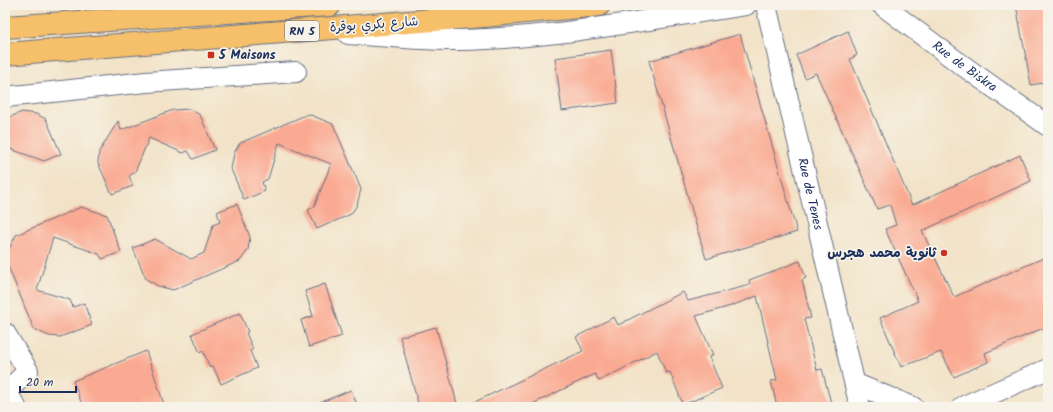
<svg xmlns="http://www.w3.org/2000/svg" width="1053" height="412" font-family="Kalam,'Playpen Sans Arabic',sans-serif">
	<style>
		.building { fill: #faaa92 }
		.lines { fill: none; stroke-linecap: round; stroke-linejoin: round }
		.minor-casing { stroke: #666e83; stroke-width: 22 }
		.highway-casing { stroke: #666e83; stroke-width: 24 }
		.minor { stroke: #fff; stroke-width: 20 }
		.highway { stroke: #f6c06b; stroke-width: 22 }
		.tram { stroke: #1b2f5e; stroke-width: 1 }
		.poi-dot { fill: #c8321e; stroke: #f7f3e8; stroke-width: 1.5 }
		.labels { text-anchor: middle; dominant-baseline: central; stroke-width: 3.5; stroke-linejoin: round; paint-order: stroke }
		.shield { fill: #f7f3e8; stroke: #5d6a87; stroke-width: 1 }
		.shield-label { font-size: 12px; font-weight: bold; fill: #1b2f5e }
		.street-label { font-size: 13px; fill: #1b2f5e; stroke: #f7f3e8 }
		.poi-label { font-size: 13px; font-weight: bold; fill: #1b2f5e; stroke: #f7f3e8; text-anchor: start }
	</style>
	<rect width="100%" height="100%" fill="#f7f3e8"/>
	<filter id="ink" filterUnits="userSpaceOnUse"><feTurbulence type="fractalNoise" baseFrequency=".025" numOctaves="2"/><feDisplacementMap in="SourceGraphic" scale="8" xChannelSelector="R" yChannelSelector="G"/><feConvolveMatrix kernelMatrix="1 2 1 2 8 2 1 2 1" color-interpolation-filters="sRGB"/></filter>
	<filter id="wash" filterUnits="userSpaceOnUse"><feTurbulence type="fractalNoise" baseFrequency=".012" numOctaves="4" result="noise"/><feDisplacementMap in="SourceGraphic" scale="16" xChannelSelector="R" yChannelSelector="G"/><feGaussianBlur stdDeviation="0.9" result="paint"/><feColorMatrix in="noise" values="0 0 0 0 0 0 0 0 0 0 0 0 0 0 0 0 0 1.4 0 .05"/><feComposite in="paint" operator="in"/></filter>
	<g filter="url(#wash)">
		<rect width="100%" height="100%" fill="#f2e3c8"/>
		<g id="blocks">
			<g class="building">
				<polygon points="1016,5 1048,5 1048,82 1031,85"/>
				<polygon points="848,31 857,55 850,59 912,205 1020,155 1031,181 922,231 954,297 1048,256 1048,326 985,353 988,362 954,377 941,352 901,367 880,318 918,301 885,229 896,225 890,205 877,209 816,73 805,78 796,55"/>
				<polygon points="740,34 797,232 706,259 649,61"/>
				<polygon points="611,50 618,103 562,111 555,58"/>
				<polygon points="190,109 200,115 215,150 193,159 188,151 183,153 149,138 135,172 129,176 133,186 112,194 98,163 99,152 118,121 121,130 173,110"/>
				<polygon points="22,112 36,114 46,119 61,154 44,161 5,147 5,119"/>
				<polygon points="308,114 333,124 361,189 357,205 351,214 317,229 308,210 314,207 331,164 279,143 268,179 262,182 265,191 244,200 231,169 234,153 240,143"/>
				<polygon points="237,204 250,237 248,250 240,261 173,290 158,286 146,279 133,248 155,239 191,259 204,253 213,225 220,222 217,212"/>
				<polygon points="81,207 107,215 121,252 102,259 99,254 53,238 37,290 70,300 73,307 84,303 92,325 60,337 49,336 34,329 7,264 8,251 16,235"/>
				<polygon points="800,261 806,278 802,280 811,318 804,319 817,370 822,369 832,407 777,407 771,381 777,380 757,296 731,306 696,316 713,355 709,357 722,388 683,405 670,372 666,373 657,351 599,381 595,374 526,407 464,407 583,351 576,337 614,317 618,325 683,292 688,301 750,285 749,280"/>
				<polygon points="325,284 342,336 309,347 301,320 313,316 305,291"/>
				<polygon points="240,313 248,332 246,333 253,349 250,351 257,368 221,384 213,366 210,368 203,351 200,353 192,334"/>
				<polygon points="436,327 443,352 458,407 419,407 400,337"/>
				<polygon points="146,351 165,407 83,407 73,381"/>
				<polygon points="351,390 358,407 309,407"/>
			</g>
		</g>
	</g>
	<g filter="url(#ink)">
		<use href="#blocks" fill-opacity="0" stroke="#666e83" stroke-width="1"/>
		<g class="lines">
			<defs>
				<g id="minor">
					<path id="s1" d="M766,5L860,407"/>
					<path id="s2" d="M882,5L955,60L1048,126"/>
					<path d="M348,34C385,36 423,41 460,40C556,38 651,19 746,5"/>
					<polyline points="5,97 146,82 296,72"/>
					<polyline points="5,333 28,371 5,393"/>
					<polyline points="856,384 913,407"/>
					<polyline points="5,390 16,407"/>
					<polyline points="962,407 1048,369"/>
				</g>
				<g id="highway">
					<polyline points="5,27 330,5"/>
					<polyline points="5,54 484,16 599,5"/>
				</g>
			</defs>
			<use href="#minor" class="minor-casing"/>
			<use href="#highway" class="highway-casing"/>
			<use href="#minor" class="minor"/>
			<use href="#highway" class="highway"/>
			<polyline class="tram" points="5,7 26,5"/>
		</g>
	</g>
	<g class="poi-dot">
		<rect x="207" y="51" width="8" height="8" rx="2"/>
		<circle cx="944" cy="253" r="4"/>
	</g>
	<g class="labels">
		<rect class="shield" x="285" y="21" width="34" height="20" rx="3"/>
		<g class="shield-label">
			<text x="302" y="31">RN 5</text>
		</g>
		<g class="street-label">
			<text transform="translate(374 25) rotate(-4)">شارع بكري بوقرة</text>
			<text stroke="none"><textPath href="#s2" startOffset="103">Rue de Biskra</textPath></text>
			<text stroke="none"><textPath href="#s1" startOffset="194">Rue de Tenes</textPath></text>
		</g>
		<g class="poi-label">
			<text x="219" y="55">5 Maisons</text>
			<text x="936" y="253" text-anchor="end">ثانوية محمد هجرس</text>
		</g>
	</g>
	<rect width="1053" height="412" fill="none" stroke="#f7f3e8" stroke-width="20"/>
	<path d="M20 386v6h56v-6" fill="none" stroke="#1b2f5e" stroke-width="2"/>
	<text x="26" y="386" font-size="12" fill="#1b2f5e" stroke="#f7f3e8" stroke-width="3" paint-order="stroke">20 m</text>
</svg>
